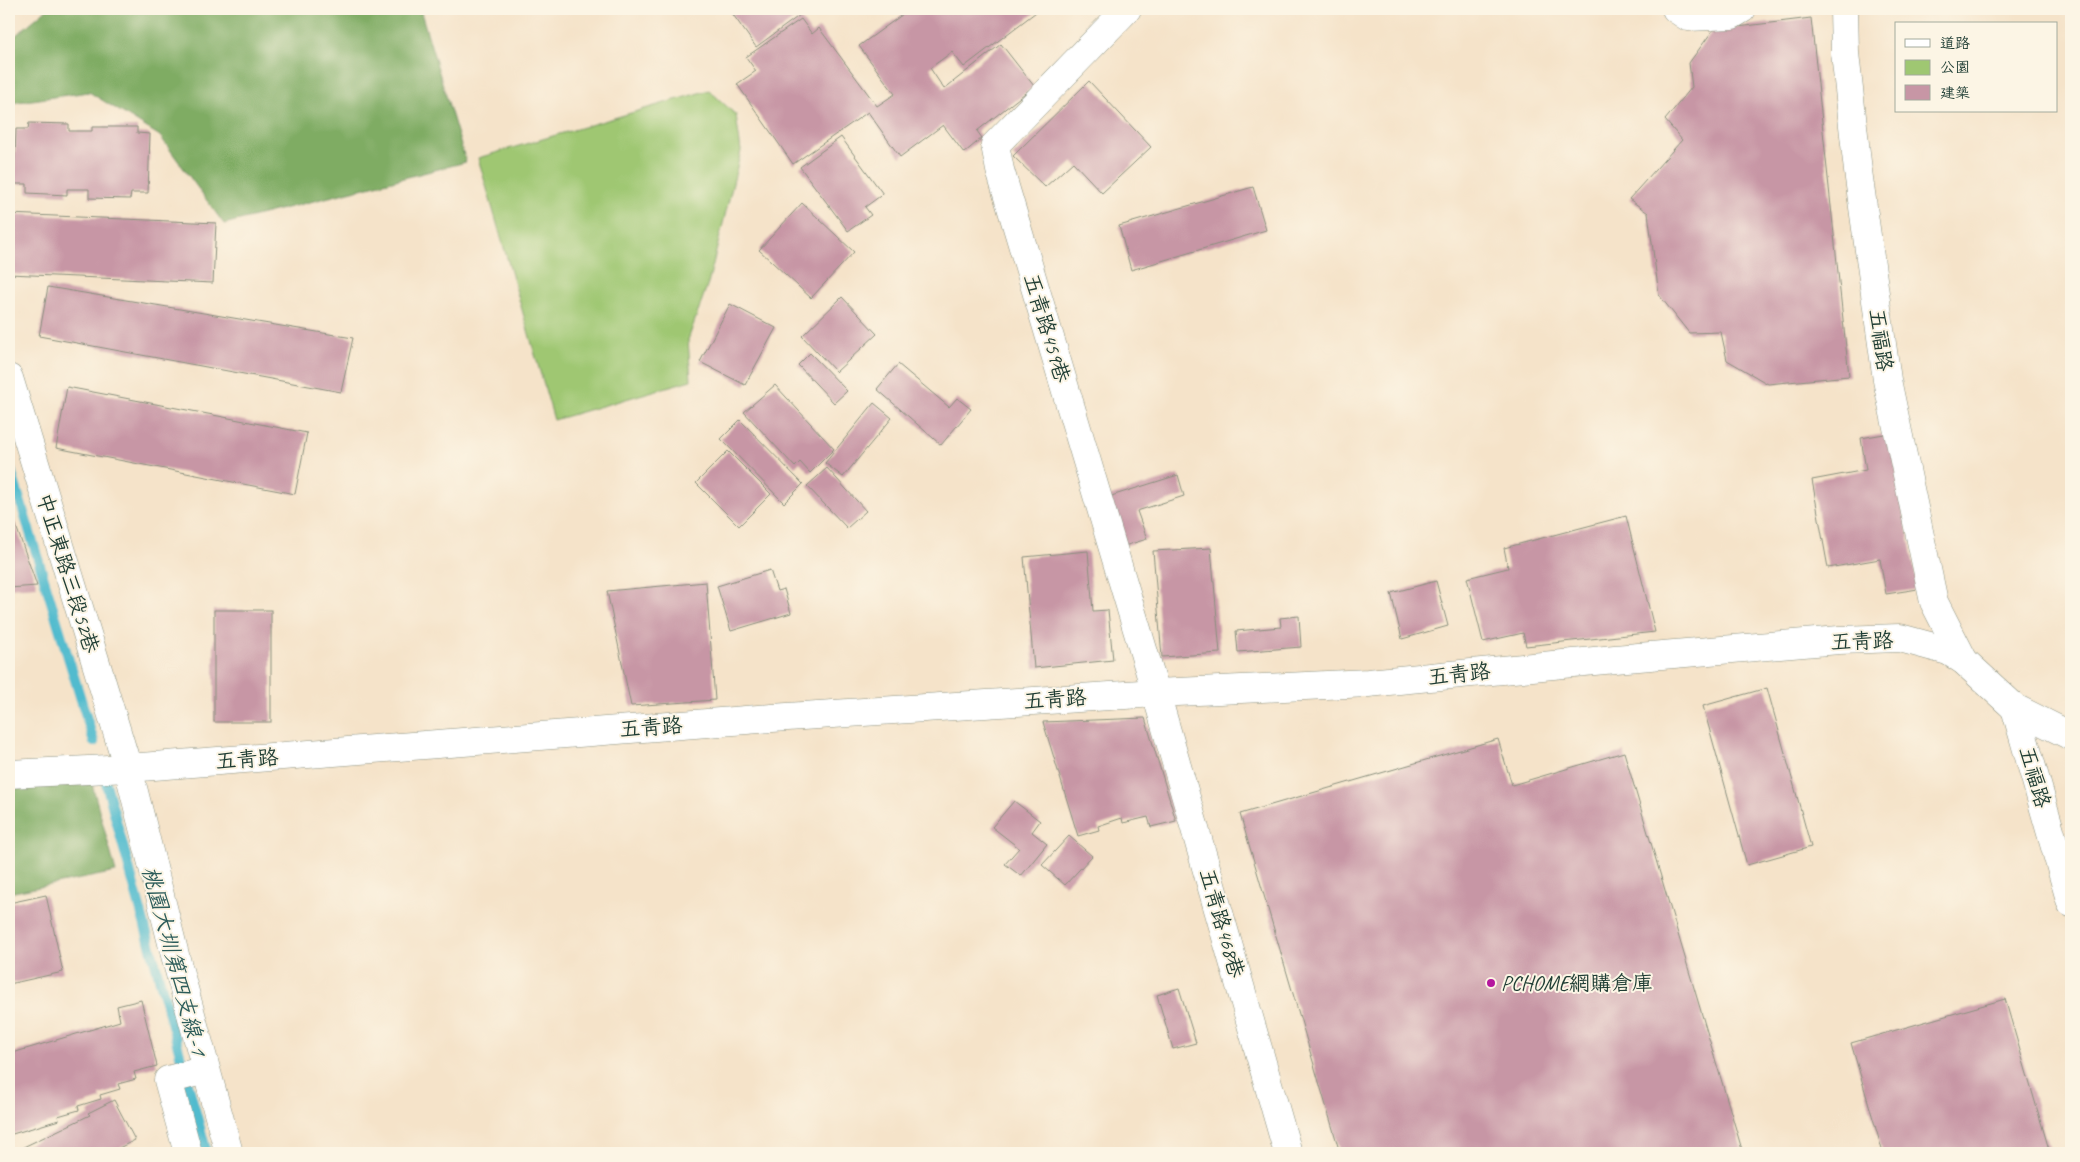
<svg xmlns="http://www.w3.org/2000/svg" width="2080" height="1162" font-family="Caveat,'LXGW WenKai TC',sans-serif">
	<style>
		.green { fill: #9fc772; stroke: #5f8253 }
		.forest { fill: #7fac64; stroke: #4f744c }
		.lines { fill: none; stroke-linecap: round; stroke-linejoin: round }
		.stream { stroke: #51bbce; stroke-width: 10 }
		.building { fill: #c796a5 }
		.minor-casing { stroke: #8a907e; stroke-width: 29 }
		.minor { stroke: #fff; stroke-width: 28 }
		.poi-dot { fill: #b5179e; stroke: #fcf5e5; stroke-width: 2 }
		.labels { text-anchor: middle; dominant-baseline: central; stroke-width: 4; stroke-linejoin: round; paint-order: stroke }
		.street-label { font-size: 21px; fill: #1f3d34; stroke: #fcf5e5 }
		.poi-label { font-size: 21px; fill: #1f3d34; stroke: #fcf5e5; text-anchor: start }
		.water-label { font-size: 22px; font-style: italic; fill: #2c5c5a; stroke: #fcf5e5 }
	</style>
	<rect width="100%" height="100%" fill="#fcf5e5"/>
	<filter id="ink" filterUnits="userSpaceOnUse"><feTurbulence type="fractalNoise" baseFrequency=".02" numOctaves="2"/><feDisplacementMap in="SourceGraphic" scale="10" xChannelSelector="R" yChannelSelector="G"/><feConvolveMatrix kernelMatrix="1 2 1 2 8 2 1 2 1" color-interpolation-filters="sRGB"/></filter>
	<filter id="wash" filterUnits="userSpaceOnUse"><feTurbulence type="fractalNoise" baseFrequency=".0096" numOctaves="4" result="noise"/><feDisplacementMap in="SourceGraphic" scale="20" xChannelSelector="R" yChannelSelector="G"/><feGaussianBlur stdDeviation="1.12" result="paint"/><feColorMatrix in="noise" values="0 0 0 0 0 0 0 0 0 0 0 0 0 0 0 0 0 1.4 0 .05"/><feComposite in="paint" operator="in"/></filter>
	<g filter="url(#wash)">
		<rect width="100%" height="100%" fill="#f5e3c9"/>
		<polygon class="green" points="709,90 736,115 741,151 709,280 688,340 691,380 554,420 478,158"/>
		<g class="forest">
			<polygon points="47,9 420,9 466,162 224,224 160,136 89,92 11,103 9,41"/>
			<polygon points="92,784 116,872 9,893 9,789"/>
		</g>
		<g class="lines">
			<g class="stream">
				<polyline points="9,464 94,742"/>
				<polyline points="104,776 207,1153"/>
			</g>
		</g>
		<g id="blocks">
			<g class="building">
				<polygon points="729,9 795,9 800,15 756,47"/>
				<polygon points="910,9 1040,9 964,67 952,52 930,68 944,89 1001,44 1034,86 977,131 982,138 964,153 943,125 900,157 868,112 793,164 737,84 756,71 746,57 801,19 812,34 819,28 877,106 895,94 859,46"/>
				<polygon points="1811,18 1849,376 1768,384 1727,360 1721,332 1689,333 1659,295 1648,213 1629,199 1682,140 1665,120 1692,87 1689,63 1713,30"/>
				<polygon points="1089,81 1151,147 1102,193 1073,162 1045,187 1013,156"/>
				<polygon points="29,123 69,124 69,131 92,131 92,127 137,127 137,133 150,134 148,193 131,193 130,199 89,198 89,189 67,189 67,195 27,193 27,184 14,184 16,129 28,129"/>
				<polygon points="841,137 883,194 865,207 871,215 848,231 800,167"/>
				<polygon points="1253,187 1266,230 1131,270 1119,226"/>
				<polygon points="802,203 854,252 811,298 759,250"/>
				<polygon points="9,214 216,223 213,283 9,274"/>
				<polygon points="48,287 353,338 341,392 39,336"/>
				<polygon points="842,297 877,334 836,372 802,336"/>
				<polygon points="730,304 776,328 745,385 700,362"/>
				<polygon points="810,353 847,391 834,403 798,365"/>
				<polygon points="898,364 949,407 957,398 971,409 941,445 877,389"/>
				<polygon points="775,385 834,449 810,473 800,462 795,467 744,412"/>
				<polygon points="67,387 307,433 295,494 56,448"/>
				<polygon points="874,403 892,418 843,477 825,463"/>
				<polygon points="740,420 803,484 784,503 721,439"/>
				<polygon points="1890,433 1918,589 1886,594 1880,559 1828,568 1812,480 1866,470 1861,438"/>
				<polygon points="728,451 771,494 739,526 696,483"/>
				<polygon points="827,468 866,511 847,528 807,486"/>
				<polygon points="1178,475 1184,496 1137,511 1147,539 1124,546 1108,497"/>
				<polygon points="9,506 37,586 9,588"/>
				<polygon points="1626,516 1655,632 1526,646 1523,633 1483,642 1467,578 1508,568 1504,548"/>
				<polygon points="1211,548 1220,653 1162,657 1153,551"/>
				<polygon points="1088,551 1093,611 1108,610 1113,660 1034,668 1024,557"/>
				<polygon points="770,570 777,591 784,589 791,613 731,631 717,586"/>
				<polygon points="1436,581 1448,626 1402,639 1391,593"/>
				<polygon points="706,582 715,700 631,706 607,591"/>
				<rect x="214" y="610" width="57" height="112"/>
				<polygon points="1299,616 1301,647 1238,652 1236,631 1281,627 1280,618"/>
				<polygon points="1767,688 1811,847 1747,865 1703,706"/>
				<polygon points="1145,718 1176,821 1151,827 1148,817 1123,823 1122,818 1098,826 1099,830 1078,836 1043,722"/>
				<polygon points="1498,739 1512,785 1624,752 1743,1153 1340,1153 1240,814"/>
				<polygon points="1014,801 1040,821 1032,832 1047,844 1021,876 1005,864 1019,848 992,827"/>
				<polygon points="1069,836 1092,856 1065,885 1042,865"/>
				<polygon points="46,895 63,972 9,984 9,903"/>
				<polygon points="1179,988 1196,1043 1173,1049 1157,995"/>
				<polygon points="2005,999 2050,1153 1883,1153 1851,1043"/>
				<polygon points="141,1000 157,1066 134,1072 136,1079 118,1084 120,1089 100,1095 101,1099 78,1106 79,1110 58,1116 59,1120 9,1135 9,1054 120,1021 117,1006"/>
				<polygon points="114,1100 135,1140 109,1153 11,1153 90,1115 88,1113"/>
			</g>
		</g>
	</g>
	<g filter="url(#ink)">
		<use href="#blocks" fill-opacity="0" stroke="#8a907e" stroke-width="1"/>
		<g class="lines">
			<defs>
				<g id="minor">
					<polyline points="1127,9 995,145 1000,170 1156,693 1288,1153"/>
					<polyline points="1676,9 1688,17 1732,15 1742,9"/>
					<polyline points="1844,9 1845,53 1858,171 1887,380 1934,602 1964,661"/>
					<polyline points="9,378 128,768 177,963 229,1153"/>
					<polyline points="2015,708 2071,903"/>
					<polyline points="9,774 128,768 772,718 1156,693 1368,683 1615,659 1839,640 1900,638 1948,651 1964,661 2015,708 2071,736"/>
					<polyline points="188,1153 168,1080 205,1070"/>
				</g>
			</defs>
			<use href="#minor" class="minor-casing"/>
			<use href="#minor" class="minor"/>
		</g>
	</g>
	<circle class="poi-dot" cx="1491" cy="983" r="5"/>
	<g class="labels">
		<g class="street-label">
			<text transform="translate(1047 328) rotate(73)">五青路459巷</text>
			<text transform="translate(1881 340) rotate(82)">五福路</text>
			<text transform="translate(68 573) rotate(73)">中正東路三段52巷</text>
			<text transform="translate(1862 641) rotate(-2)">五青路</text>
			<text transform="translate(1459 674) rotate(-6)">五青路</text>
			<text transform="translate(1055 699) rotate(-4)">五青路</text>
			<text transform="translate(651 727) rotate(-4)">五青路</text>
			<text transform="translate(247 759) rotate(-4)">五青路</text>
			<text transform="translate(2035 777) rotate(74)">五福路</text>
			<text transform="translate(1222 923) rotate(74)">五青路468巷</text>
		</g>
		<g class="poi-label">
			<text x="1501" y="983">PCHOME網購倉庫</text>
		</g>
		<g class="water-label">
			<text transform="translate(174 960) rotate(75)">桃園大圳第四支線-1</text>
		</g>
	</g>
	<rect width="2080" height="1162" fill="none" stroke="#fcf5e5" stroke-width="30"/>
	<rect x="1895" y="22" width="162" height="90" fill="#fcf5e5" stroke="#a4ab9e"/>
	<rect x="1905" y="39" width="25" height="8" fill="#ffffff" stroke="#a4ab9e"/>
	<text x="1940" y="48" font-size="15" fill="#1f3d34">道路</text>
	<rect x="1905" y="60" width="25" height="15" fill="#9fc772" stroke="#a4ab9e"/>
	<text x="1940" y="72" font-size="15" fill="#1f3d34">公園</text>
	<rect x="1905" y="85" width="25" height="15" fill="#c796a5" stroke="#a4ab9e"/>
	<text x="1940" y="98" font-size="15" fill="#1f3d34">建築</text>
</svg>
